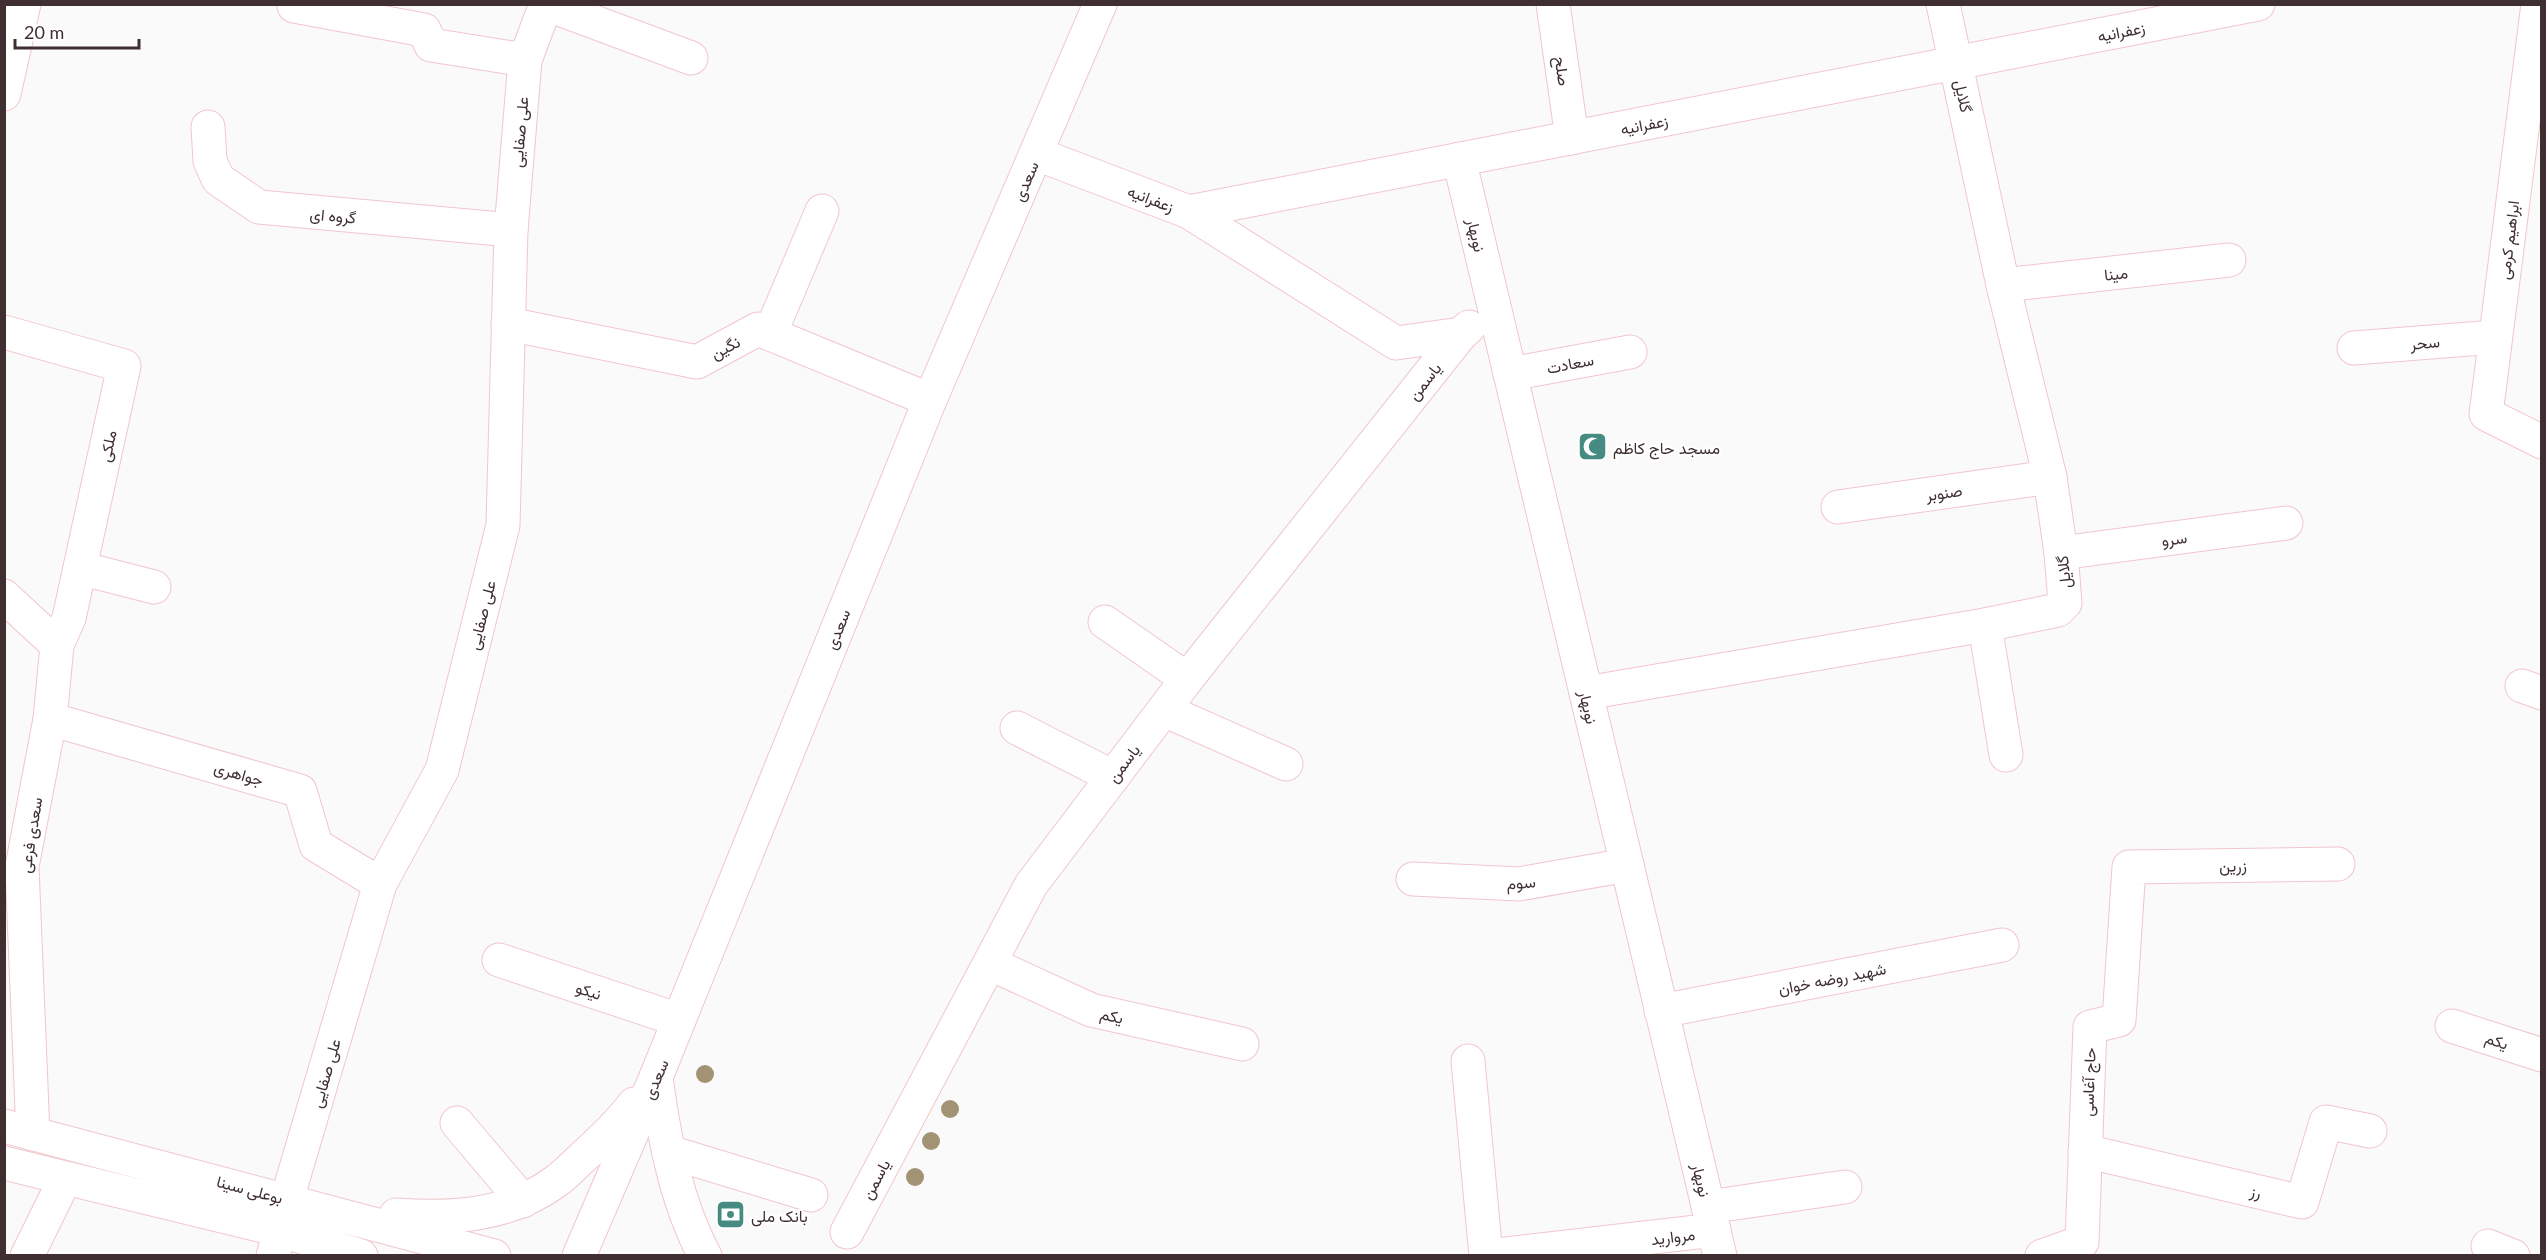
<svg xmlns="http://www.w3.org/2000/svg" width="2546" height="1260" font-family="Lato,Vazirmatn,sans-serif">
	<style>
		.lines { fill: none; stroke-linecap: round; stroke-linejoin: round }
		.minor-casing { stroke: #f1c6cb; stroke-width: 35 }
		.major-casing { stroke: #f1c6cb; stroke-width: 35 }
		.minor { stroke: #fff; stroke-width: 33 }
		.major { stroke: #fff; stroke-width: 33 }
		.tree { fill: #a29374 }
		.labels { text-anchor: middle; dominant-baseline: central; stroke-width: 4.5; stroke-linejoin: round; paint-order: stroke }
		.street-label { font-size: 16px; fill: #3f2f31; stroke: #fff }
		.poi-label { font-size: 16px; fill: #3f2f31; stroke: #fff; text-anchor: start }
	</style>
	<rect width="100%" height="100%" fill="#fafafa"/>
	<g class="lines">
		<defs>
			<g id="minor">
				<polyline points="546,4 691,58"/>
				<polyline points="1553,4 1572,138"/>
				<polyline points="2538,4 2486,414 2542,442"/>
				<polyline points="294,6 424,30 431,45 525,60"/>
				<polyline points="4,94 24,4"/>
				<polyline points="208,127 210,161 218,179 259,207 511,230"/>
				<polyline points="1037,154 1189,212 1396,343 1461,334 1469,327"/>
				<polyline points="1459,159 1720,1256"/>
				<polyline points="1189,212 2258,4"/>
				<polyline points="2003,285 2229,260"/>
				<polyline points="508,324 697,362 758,329 930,400"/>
				<polyline points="4,332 124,366 69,618 57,645"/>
				<polyline points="770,334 822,211"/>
				<polyline points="2354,348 2495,337"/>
				<polyline points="1510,374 1630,352"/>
				<polyline points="1838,507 2050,477"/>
				<polyline points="2061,553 2286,523"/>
				<polyline points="80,568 154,587"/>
				<polyline points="4,596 57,645 50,719 22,867 33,1134"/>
				<polyline points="1105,622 1187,679"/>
				<polyline points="1985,625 2006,755"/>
				<polyline points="2522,686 2542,693"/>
				<polyline points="1586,693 1985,625 2058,610 2065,603 2061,553 2050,477 2003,285 1943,4"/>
				<polyline points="1164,710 1286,764"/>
				<polyline points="50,719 300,791 316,845 380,884"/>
				<polyline points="1017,728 1113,777"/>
				<polyline points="1413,879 1519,884 1627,865"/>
				<polyline points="499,960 679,1020"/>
				<polyline points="991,964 1091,1010 1242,1044"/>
				<polyline points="1661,1011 2002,945"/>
				<polyline points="2452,1026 2542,1055"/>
				<polyline points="1468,1061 1486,1256"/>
				<polyline points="457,1123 523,1201"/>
				<polyline points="2085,1151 2302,1202 2326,1122 2370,1131"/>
				<polyline points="669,1152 811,1195"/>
				<polyline points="287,1199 380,884 442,770 503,525 511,230 525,60 546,4"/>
				<polyline points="1708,1207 1845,1187"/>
				<polyline points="847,1232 1031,885 1187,679 1461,334"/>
				<polyline points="2488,1246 2513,1256"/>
				<polyline points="27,1256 65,1179"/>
				<polyline points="273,1256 280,1230"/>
				<polyline points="1489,1256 1714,1230"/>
				<polyline points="2042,1256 2082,1242 2090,1027 2119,1020 2129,867 2338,864"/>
			</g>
			<g id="major">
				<path d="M656,1077C664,1137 676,1202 705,1256"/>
				<polyline points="4,1126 494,1256"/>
				<polyline points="4,1163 280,1230 361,1256"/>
				<path d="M396,1215C452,1219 508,1216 555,1182C565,1175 574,1165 583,1157C602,1140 619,1124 634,1104"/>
				<polyline points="579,1256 656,1077 930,400 1100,4"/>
			</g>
		</defs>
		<use href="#minor" class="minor-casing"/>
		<use href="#major" class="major-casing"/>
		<use href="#minor" class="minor"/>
		<use href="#major" class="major"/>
	</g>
	<g class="tree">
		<circle cx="705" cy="1074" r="9"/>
		<circle cx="950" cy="1109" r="9"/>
		<circle cx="931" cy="1141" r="9"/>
		<circle cx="915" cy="1177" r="9"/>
	</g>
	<defs>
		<symbol id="mosque-square" viewBox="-11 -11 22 22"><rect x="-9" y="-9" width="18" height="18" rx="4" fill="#458b82" stroke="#fff"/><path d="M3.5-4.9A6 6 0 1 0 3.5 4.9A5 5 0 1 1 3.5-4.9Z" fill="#fff"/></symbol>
		<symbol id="bank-square" viewBox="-11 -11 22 22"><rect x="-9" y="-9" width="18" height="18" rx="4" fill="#458b82" stroke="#fff"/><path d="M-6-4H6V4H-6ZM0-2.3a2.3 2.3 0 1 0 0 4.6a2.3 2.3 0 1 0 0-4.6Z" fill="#fff"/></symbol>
	</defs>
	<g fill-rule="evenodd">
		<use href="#mosque-square" x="1576" y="430" width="33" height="33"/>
		<use href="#bank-square" x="714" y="1198" width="33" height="33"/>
	</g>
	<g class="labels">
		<g class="street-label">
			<text transform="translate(2121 31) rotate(-11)">زعفرانیه</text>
			<text transform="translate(1563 71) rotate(82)">صلح</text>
			<text transform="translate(1964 96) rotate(78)">گلایل</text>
			<text transform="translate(1644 124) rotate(-11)">زعفرانیه</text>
			<text transform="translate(519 132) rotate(-85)">علی صفایی</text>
			<text transform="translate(1025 181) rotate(-67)">سعدی</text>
			<text transform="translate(1151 198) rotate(21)">زعفرانیه</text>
			<text transform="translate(333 215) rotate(5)">گروه ای</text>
			<text transform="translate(1477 235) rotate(77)">نوبهار</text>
			<text transform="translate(2508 240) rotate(-83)">ابراهیم کرمی</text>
			<text transform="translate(2116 273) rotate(-6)">مینا</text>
			<text transform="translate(2425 342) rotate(-5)">سحر</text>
			<text transform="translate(725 347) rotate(-28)">نگین</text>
			<text transform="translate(1570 363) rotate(-11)">سعادت</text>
			<text transform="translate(1424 381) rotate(-52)">یاسمن</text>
			<text transform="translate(107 446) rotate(-78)">ملکی</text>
			<text transform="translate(1944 492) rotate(-8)">صنوبر</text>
			<text transform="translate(2174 538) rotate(-8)">سرو</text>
			<text transform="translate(2063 572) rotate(-96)">گلایل</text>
			<text transform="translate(481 615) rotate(-76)">علی صفایی</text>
			<text transform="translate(837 629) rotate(-68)">سعدی</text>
			<text transform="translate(1589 707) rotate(77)">نوبهار</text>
			<text transform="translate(1123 763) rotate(-53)">یاسمن</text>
			<text transform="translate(239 773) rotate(16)">جواهری</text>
			<text transform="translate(30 835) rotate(-81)">سعدی فرعی</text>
			<text transform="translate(2233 865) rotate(-1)">زرین</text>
			<text transform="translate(1521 882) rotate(-4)">سوم</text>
			<text transform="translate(1832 978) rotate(-11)">شهید روضه خوان</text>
			<text transform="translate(589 990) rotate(18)">نیکو</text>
			<text transform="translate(1112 1015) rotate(13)">یکم</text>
			<text transform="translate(2497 1040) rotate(18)">یکم</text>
			<text transform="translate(325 1073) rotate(-74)">علی صفایی</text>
			<text transform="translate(655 1079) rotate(-67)">سعدی</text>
			<text transform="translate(2088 1082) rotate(-88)">حاج آغاسی</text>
			<text transform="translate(875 1179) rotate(-62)">یاسمن</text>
			<text transform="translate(1702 1180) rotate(77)">نوبهار</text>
			<text transform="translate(250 1189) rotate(15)">بوعلی سینا</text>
			<text transform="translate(2256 1191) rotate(13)">رز</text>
			<text transform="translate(1673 1236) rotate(-7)">مروارید</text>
		</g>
		<g class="poi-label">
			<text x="1613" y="447">مسجد حاج کاظم</text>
			<text x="751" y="1215">بانک ملی</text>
		</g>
	</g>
	<rect width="2546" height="1260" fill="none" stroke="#3f2f31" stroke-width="12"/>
	<path d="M15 39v9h124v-9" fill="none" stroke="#3f2f31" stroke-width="3"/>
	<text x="24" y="39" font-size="18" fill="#3f2f31" stroke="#ffffff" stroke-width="4.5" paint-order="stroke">20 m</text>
</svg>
